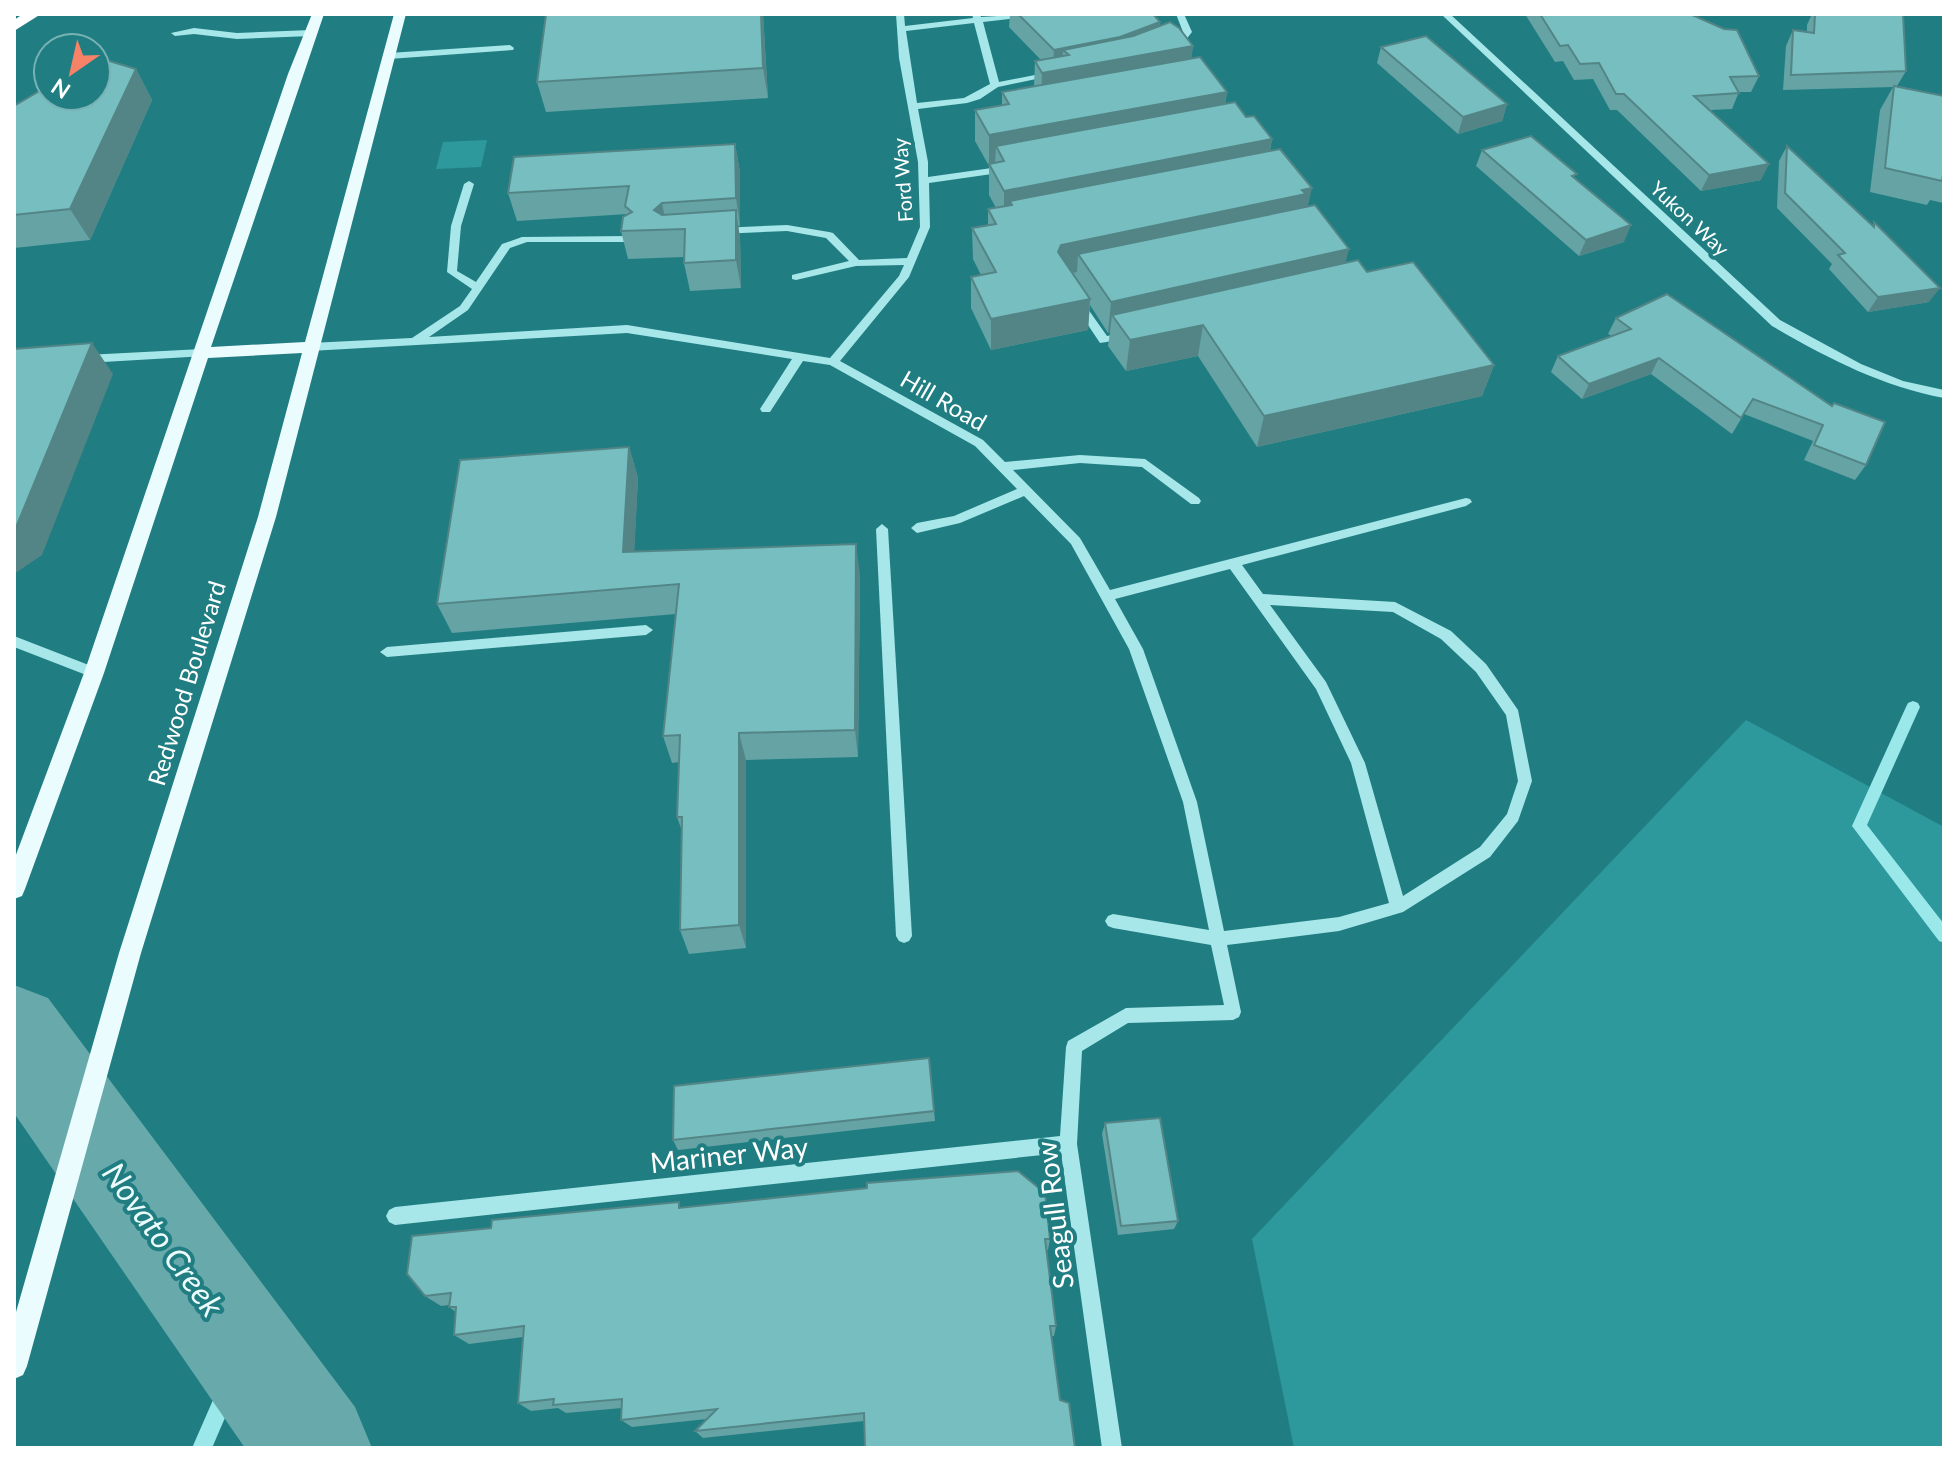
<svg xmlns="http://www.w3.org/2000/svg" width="1958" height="1462" font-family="Lato,sans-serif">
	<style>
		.green { fill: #2d999d }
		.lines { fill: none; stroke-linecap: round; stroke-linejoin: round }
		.stream { fill: #9be8ea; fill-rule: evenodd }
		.river { fill: #68aaac; fill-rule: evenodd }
		.minor { fill: #a7e7e9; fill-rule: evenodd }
		.major { fill: #eafcfe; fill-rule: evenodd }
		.highway { fill: #fff; fill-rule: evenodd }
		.wall { fill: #65a3a5 }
		.shaded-wall { fill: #538586 }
		.building { fill: #76bec0; stroke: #538586; stroke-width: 2 }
		.labels { text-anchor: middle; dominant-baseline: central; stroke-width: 8; stroke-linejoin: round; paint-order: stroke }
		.far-street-label { font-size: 20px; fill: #fff; stroke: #207e82 }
		.street-label { font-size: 24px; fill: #fff; stroke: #207e82 }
		.near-street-label { font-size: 28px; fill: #fff; stroke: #207e82 }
		.near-water-label { font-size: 32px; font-style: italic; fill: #ecfbfb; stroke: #207e82 }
	</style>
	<rect width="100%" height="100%" fill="#207e82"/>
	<g class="green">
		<polygon points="487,140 481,167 436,169 443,142"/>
		<polygon points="1746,720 1944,827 1944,1448 1294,1448 1252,1239"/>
	</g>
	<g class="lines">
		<g class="stream">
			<polygon points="1913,701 1918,703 1920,707 1867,825 1944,924 1944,943 1939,941 1852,826 1906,707 1908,703"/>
			<polygon points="245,1341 252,1343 254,1350 212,1448 192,1448 238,1343"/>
		</g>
		<polygon class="river" points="14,985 48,998 355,1407 372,1448 245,1448 14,1113"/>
		<g class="minor">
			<path d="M896,14H904L905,26L973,18L972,14H980L981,17L1032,14L1028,17L983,22L999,82L1050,72L1055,75L998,87L980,99L967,103L918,109L928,162V177L1006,166L1011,169L1006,172L929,183L930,227L909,277L840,361L983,440L1005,462L1080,455L1145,459L1199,498L1201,501L1199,504H1191L1142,467L1080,463L1013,470L1080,538L1110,590L1466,498L1470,499L1472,502L1466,506L1242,565L1263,594L1395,602L1451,631L1486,664L1518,710L1532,781L1518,821L1490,857L1403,912L1339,931L1227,945L1241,1012L1239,1017L1233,1020L1128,1023L1082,1051L1077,1144L1122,1448H1102L1061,1153L395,1225L389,1222L386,1216L389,1210L395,1207L1060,1136L1066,1047L1068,1041L1126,1008L1224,1005L1211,945L1113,928L1108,926L1105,921L1108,916L1113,914L1209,930L1183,802L1129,649L1071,544L1024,496L960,523L917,533L911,528L917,523L954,516L1017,489L975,446L830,365L803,361L770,412H762L760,409L792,359L627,333L310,351L304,347L310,343L412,338L460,306L472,289L447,272L451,226L464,184L469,181L474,184L461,226L457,271L476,282L502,244L522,237L631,236L636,239L631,242H527L510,248L468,310L429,337L627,325L830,358L899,276L904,265L856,266L796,280L792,279V275L849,261L826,238L787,231L720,234L715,231L720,228L787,225L829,232L833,233L859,260L907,258L920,227L918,162L899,58ZM974,23L990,84L964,98L917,103L906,31ZM1230,569L1316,689L1351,763L1389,903L1339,917L1224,931L1197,802L1143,649L1115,599ZM1270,605L1393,612L1441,639L1476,672L1506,715L1518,781L1507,814L1480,847L1403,896L1365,763L1326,682Z"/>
			<polygon points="1176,14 1184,14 1192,32 1181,46 1171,50 1167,47 1175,42 1183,32"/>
			<path d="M1441,14H1450L1780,320L1861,364L1903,381L1944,390V398C1881,386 1827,358 1772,326Z"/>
			<polygon points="194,28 237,33 311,30 315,33 311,36 237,39 194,34 175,36 171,33"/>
			<polygon points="510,45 514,48 513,50 389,59 384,56 389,53"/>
			<polygon points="1079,301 1083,302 1107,336 1131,332 1131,338 1100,343 1074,304"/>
			<polygon points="202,349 208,353 206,356 86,363 80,359 86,355"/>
			<polygon points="882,524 888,529 912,936 909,941 904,943 899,941 896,936 876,529"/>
			<polygon points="646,625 653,630 646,635 387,657 380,652 387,647"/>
			<polygon points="14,636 99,669 101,673 94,678 14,647"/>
		</g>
		<polygon class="major" points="312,14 324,14 211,347 305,342 394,14 406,14 276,517 141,953 27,1366 23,1375 14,1379 14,1319 119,953 258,517 302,353 208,358 104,673 25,889 22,896 14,899 14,860 84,673 288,74"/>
		<polygon class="highway" points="23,14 41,14 14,31 14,20"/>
	</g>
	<g class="wall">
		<polygon points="546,14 763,14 768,98 546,112 537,82"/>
		<polygon points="1010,14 1153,14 1160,22 1160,26 1193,46 1191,58 1227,92 1225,104 1246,117 1272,139 1270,151 1345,263 1367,272 1494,365 1482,396 1257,447 1198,356 1126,371 1108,346 1110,332 1108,333 1090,305 1088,330 991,350 971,308 971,277 981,275 973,259 972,228 988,225 988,209 996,208 989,195 989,166 975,141 975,110 1002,106 1002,92 1034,87 1035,61 1041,60 1009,27"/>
		<polygon points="1525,14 1690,14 1759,76 1751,92 1739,92 1732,109 1711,110 1761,180 1701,191 1617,110 1610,110 1593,79 1574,80 1563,61 1555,62"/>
		<polygon points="1812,14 1903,14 1906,71 1897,86 1944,96 1944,201 1943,203 1930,200 1927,205 1870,192 1880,110 1893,87 1783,90 1786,46 1793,30 1807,32 1807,25"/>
		<polygon points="1381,47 1507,104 1502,121 1458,134 1377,63"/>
		<polygon points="136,69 152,100 90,240 14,248 14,106"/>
		<polygon points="735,144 740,172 740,226 738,226 740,238 741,288 690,291 684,263 684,257 628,259 621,231 628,214 517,221 508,193"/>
		<polygon points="1787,146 1872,226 1874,222 1929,302 1868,312 1829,269 1832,264 1777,208 1779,161"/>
		<polygon points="1482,150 1575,178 1624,242 1579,256 1476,166"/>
		<polygon points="1616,318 1831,406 1866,465 1855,480 1804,460 1813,441 1744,414 1732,434 1651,374 1582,399 1551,372 1558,356 1612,336 1608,334"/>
		<polygon points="629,447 638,478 634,551 860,574 858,757 746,760 746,948 689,954 680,930 682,831 677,817 679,762 672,763 663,736 676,614 452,633 437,604"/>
		<polygon points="929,1058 935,1121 678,1150 673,1140"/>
		<polygon points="1105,1123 1178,1221 1174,1229 1118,1235 1102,1134"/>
		<polygon points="682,1207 1050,1239 1048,1250 1046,1250 1056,1326 1054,1336 1052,1336 864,1421 703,1438 695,1431 707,1419 632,1427 621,1420 622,1408 566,1413 558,1408 531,1411 518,1403 523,1337 469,1344 454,1335 456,1312 449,1307 449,1305 441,1306 425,1296 491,1228"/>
	</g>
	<g class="shaded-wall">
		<polygon points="761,14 763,14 768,98 763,68"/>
		<polygon points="1160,22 1158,43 1069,55 1063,50 1062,70 1193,46 1189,77 1041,104 1042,73 1053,71 1054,50"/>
		<polygon points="136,69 152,100 90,240 70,209"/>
		<polygon points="1227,92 1222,123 1004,161 996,146 995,164 989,166 989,135"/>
		<polygon points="1507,104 1502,121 1458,134 1463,117"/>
		<polygon points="1272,139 1266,170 1010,201 1010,220 1004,222 1004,191"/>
		<polygon points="735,144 740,172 740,226 736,198"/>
		<polygon points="1769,164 1761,180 1701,191 1709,175"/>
		<polygon points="1312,188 1305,219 1078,254 1077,272 1059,276 1058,252 1061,245"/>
		<polygon points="662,203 667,229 654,210"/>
		<polygon points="736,210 740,238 741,288 736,260"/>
		<polygon points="1631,225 1624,242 1579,256 1586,240"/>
		<polygon points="1349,249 1341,280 1112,315 1110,332 1108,333 1111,302"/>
		<polygon points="1940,288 1929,302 1868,312 1878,297"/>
		<polygon points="1090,299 1088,330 991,350 991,319"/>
		<polygon points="1203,325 1198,356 1126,371 1130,340"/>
		<polygon points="92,343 113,374 42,555 14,574 14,527"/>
		<polygon points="1659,358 1651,374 1582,399 1589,384"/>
		<polygon points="1494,365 1482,396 1257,447 1264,416"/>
		<polygon points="629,447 638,478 633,581 623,552"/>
		<polygon points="856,544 860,574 858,757 855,730"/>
		<polygon points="739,733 746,760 746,948 739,925"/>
	</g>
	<g class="building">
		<polygon points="546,14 761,14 763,68 537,82"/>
		<polygon points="1018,14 1153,14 1160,22 1120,37 1054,50"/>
		<polygon points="1540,14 1690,14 1724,29 1737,30 1759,76 1730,77 1739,93 1694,96 1769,164 1709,175 1624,94 1616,94 1599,63 1580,64 1568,45 1560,46"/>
		<polygon points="1815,14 1852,15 1852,14 1903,14 1906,71 1791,75 1793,30 1814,33"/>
		<polygon points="1170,22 1179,28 1193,46 1042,73 1035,61 1069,55 1063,50 1133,36"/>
		<polygon points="1426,36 1507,104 1463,117 1381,47"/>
		<polygon points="96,57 136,69 70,209 14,215 14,106 48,86 48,96 96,96"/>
		<polygon points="1200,57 1227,92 989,135 975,110 1009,104 1002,92"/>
		<polygon points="1894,86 1944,96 1944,176 1943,175 1942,181 1885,168"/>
		<polygon points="1235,102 1246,117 1254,116 1272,139 1004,191 989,164 1004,161 996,146"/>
		<polygon points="1531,136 1577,174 1572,176 1631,225 1586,240 1482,150"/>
		<polygon points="735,144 736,198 662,203 654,210 662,215 736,210 736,260 684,263 685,229 621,231 623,217 632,212 625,206 629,186 508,193 514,157"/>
		<polygon points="1787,146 1874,227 1874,222 1940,288 1878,297 1838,255 1845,253 1785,193"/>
		<polygon points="1280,149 1312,188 1302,190 1306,194 1061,245 1058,252 1090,299 991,319 971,277 996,272 972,228 996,224 988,209 1012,205 1010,201"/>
		<polygon points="1315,205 1349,249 1111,302 1078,254"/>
		<polygon points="1358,260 1367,272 1413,262 1494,365 1264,416 1203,325 1130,340 1112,315"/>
		<polygon points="1667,294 1832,406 1834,403 1885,422 1866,465 1814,445 1823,425 1753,399 1741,418 1659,358 1589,384 1558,356 1631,329 1616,318"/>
		<polygon points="92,343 17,525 14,527 14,349"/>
		<polygon points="629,447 623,552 856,544 855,730 739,733 739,925 680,930 682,817 677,817 680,735 663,736 679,584 437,604 460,460"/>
		<polygon points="929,1058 934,1111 673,1140 674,1086"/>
		<polygon points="1160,1118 1178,1221 1121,1226 1105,1123"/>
		<polygon points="1018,1171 1045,1193 1050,1239 1045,1239 1056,1326 1050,1326 1060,1400 1069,1403 1075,1448 865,1448 864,1413 695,1431 717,1409 621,1420 622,1399 553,1405 554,1399 518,1403 524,1326 454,1335 456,1307 449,1307 451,1293 425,1296 407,1274 412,1236 491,1228 492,1220 679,1202 679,1208 867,1188 867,1183"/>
	</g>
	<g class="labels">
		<g class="far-street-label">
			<text transform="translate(902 180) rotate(-94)">Ford Way</text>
			<text transform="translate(1690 218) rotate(43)">Yukon Way</text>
		</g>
		<g class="street-label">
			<text transform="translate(944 400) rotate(30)">Hill Road</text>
			<text transform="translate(186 683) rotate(-73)">Redwood Boulevard</text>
		</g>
		<g class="near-street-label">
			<text transform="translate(729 1154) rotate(-6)">Mariner Way</text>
			<text transform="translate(1054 1215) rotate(-97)">Seagull Row</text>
		</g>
		<g class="near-water-label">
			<text transform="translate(164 1239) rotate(54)">Novato Creek</text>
		</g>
	</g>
	<rect width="1958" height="1462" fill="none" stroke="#ffffff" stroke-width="32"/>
	<g transform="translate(72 72) rotate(214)"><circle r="38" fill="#207e82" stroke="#79b2b4" stroke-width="2"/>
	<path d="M0-6L14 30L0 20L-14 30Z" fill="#f68368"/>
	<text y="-12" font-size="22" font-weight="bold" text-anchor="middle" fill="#ffffff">N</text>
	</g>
</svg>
